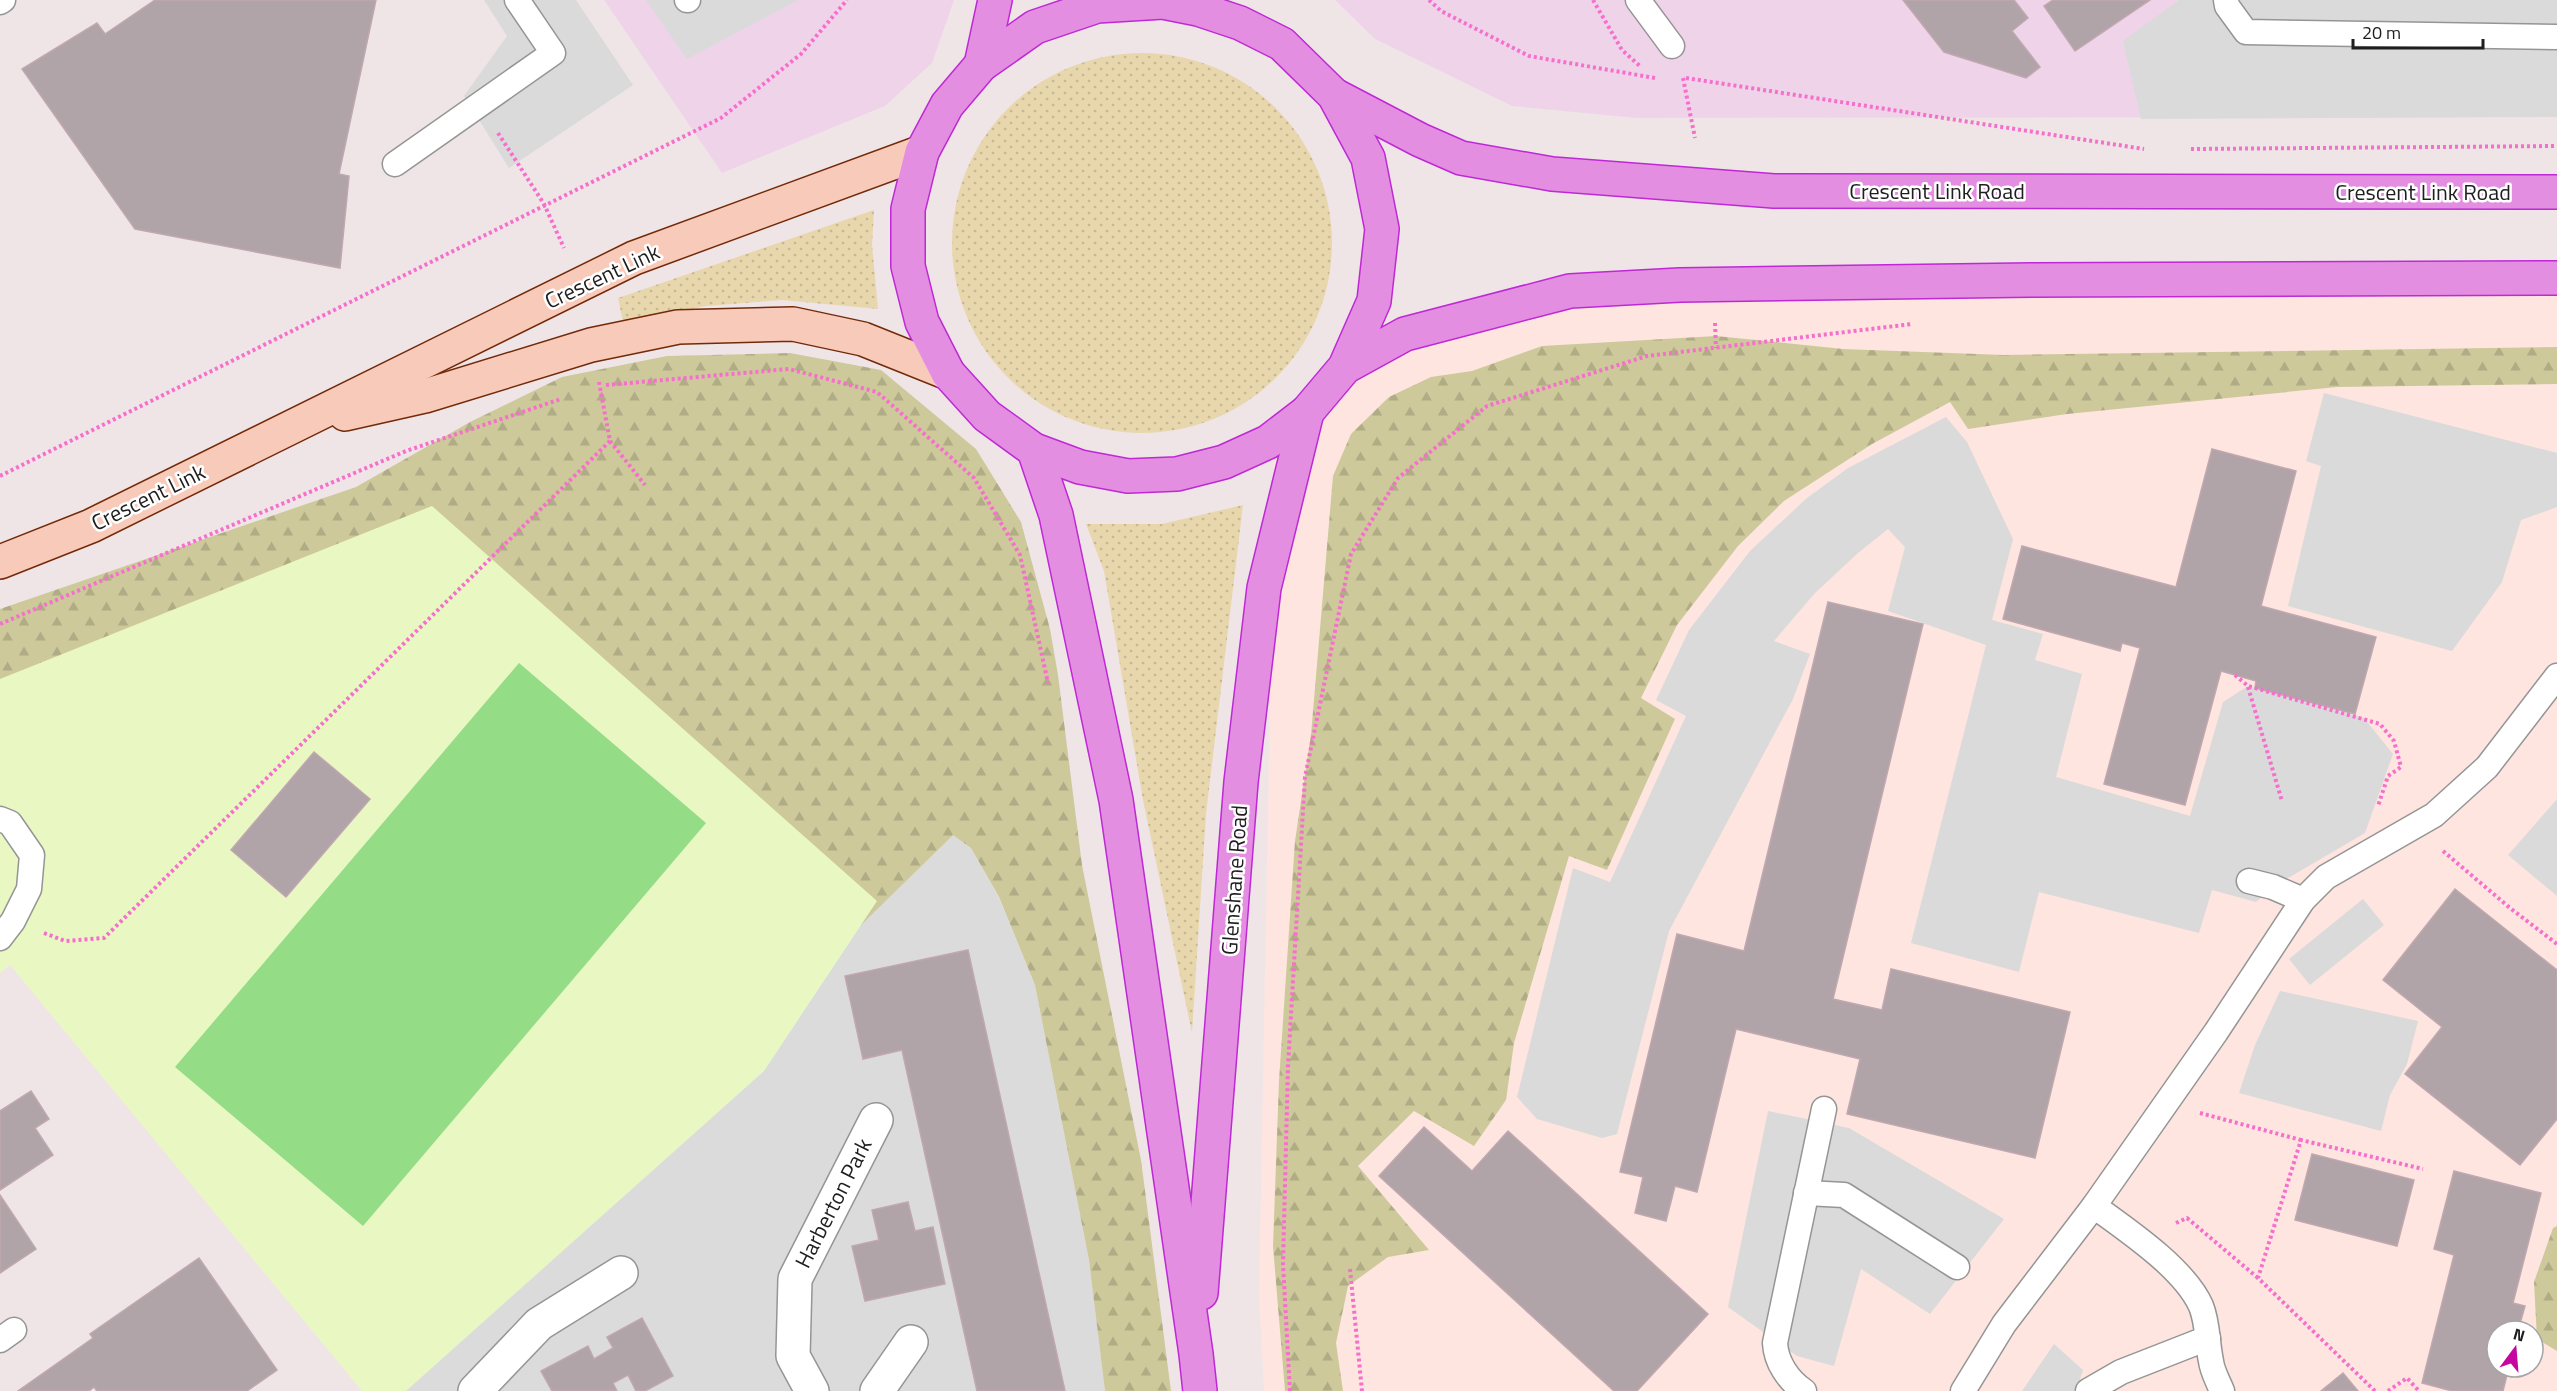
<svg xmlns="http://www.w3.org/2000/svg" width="2557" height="1391" font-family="'Titillium Web',sans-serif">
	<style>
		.residential { fill: #dcdbdc }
		.commercial { fill: #efd4e9 }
		.education { fill: #fee5df; fill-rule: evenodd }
		.grass { fill: url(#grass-dots) }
		.forest { fill: url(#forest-firs) }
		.park { fill: #e9f8c3 }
		.pitch { fill: #94dc85 }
		.parking { fill: #dadada }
		.building { fill: #b0a4a8; stroke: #c0a7b0; stroke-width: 1.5 }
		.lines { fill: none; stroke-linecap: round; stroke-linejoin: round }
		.lane-casing { stroke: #959595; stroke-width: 27 }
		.street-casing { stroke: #959595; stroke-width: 36 }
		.secondary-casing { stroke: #732a08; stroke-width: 36 }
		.highway-casing { stroke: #be29d5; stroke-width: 36 }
		.path { stroke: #f66fcc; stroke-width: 4; stroke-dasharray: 3 3; stroke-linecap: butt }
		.lane { stroke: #fff; stroke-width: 24 }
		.street { stroke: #fff; stroke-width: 33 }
		.secondary { stroke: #f8caba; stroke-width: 33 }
		.highway { stroke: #e48ee2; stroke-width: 33 }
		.labels { text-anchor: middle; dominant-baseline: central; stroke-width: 5; stroke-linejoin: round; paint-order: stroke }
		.street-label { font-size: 22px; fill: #1e1e1e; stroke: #fff }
	</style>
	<defs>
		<pattern id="grass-dots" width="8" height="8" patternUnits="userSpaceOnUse" patternTransform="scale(1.5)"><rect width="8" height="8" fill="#e8d7ac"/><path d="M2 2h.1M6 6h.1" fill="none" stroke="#c7b894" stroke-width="1.8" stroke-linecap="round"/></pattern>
		<pattern id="forest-firs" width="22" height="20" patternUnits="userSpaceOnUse" patternTransform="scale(1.5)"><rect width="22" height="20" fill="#cdc99b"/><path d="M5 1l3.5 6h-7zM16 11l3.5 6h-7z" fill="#b0ac85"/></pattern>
	</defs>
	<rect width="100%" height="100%" fill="#efe5e6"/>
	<polygon class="residential" points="953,834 971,848 999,898 1035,985 1089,1260 1105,1391 385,1391"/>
	<g class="commercial">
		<polygon points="604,0 954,0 932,63 885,106 722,173"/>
		<polygon points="1335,0 2557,0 2557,117 1637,118 1512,106 1375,39"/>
	</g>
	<path class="education" d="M1509,290H2557V1391H1264L1259,1297L1275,423L1375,341ZM2497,1331H2533V1367H2497Z"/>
	<g class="grass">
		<circle cx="1142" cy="243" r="190"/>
		<polygon points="874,210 872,245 878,309 782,300 706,306 623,322 618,298"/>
		<polygon points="1243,505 1206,814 1192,1033 1143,800 1104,571 1086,524 1162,524"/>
	</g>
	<g class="forest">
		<polygon points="1716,336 1843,349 2004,355 2557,347 2557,384 2337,387 2067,414 1968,429 1950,402 1872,444 1784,501 1738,546 1677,625 1641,698 1675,719 1607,870 1569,856 1514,1043 1506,1100 1474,1146 1414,1111 1358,1166 1429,1250 1388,1257 1348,1286 1336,1343 1343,1391 1285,1391 1273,1246 1279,1081 1295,841 1311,735 1333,476 1351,434 1389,397 1431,377 1472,371 1542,346"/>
		<polygon points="790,353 881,370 976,449 1021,522 1050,629 1058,675 1082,865 1141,1160 1171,1391 1105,1391 1089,1260 1035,985 999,897 971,848 953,835 385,1391 0,748 0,609 356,487 470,422 562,377 667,356"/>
		<polygon points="2557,1226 2557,1351 2537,1339 2534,1282 2553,1228"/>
	</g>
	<polygon class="park" points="432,506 877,901 764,1071 406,1391 362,1391 10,965 0,973 0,679"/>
	<polygon class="pitch" points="519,663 706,823 363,1226 175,1067"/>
	<g class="parking">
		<polygon points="484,0 576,0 633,85 509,168 464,96 507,36"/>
		<polygon points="646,0 798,0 687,59"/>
		<polygon points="2179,0 2557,0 2557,117 2141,119 2123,41"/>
		<polygon points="2324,393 2557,453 2557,507 2521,520 2502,582 2452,651 2288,606 2321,466 2306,461"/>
		<polygon points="1946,417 1967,442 2013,539 1992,620 2043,634 2035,660 2082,674 2056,777 2190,816 2223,702 2248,686 2364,718 2393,754 2365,833 2273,887 2256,902 2212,890 2199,933 2039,892 2019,972 1911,943 1986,645 1888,611 1905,547 1888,529 1858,553 1815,593 1774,641 1810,654 1793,699 1669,931 1617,1134 1602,1138 1537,1119 1517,1097 1573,868 1610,882 1686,716 1656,700 1689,630 1750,551 1807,498 1848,468"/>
		<polygon points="2557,799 2557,896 2508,855"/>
		<polygon points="2363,899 2384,925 2310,985 2289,959"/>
		<polygon points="2280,991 2418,1021 2407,1064 2390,1095 2381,1131 2239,1093 2255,1045"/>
		<polygon points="1768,1111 1849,1128 2004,1219 1930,1314 1861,1269 1834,1366 1797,1356 1728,1307"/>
		<polygon points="2054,1344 2083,1370 2076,1391 2022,1391"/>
	</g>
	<g class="building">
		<polygon points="155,0 376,0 339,174 349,176 340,268 135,229 22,69 97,23 105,34"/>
		<polygon points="1903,0 2014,0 2028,18 2012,31 2040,67 2026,78 1944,52"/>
		<polygon points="2053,0 2150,0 2075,51 2044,6"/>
		<polygon points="2212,449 2296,471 2261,606 2376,637 2355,714 2255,688 2256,681 2221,671 2185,805 2104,784 2140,648 2122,643 2120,651 2003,619 2022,546 2176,587"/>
		<polygon points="1828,602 1923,624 1833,999 1882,1010 1891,969 2070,1012 2035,1158 1847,1114 1860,1059 1736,1029 1697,1192 1675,1186 1666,1221 1635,1213 1643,1177 1620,1172 1677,934 1744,951"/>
		<polygon points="314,752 370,799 286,897 231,850"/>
		<polygon points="2455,889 2557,970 2557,1119 2520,1165 2405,1074 2442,1027 2383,980"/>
		<polygon points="968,950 1065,1391 977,1391 902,1050 863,1059 845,976"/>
		<polygon points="31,1091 49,1119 35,1128 53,1155 0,1190 0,1111"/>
		<polygon points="1424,1127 1472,1171 1508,1131 1708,1314 1637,1391 1614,1391 1379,1176"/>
		<polygon points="2312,1154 2414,1180 2397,1246 2295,1220"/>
		<polygon points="2454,1171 2541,1193 2513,1303 2525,1306 2518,1331 2497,1331 2497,1367 2509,1367 2503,1391 2452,1391 2422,1383 2454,1255 2434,1249"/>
		<polygon points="0,1195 36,1249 0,1273"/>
		<polygon points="908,1202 915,1231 933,1227 945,1284 865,1301 852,1246 879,1240 872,1210"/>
		<polygon points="199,1258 277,1370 247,1391 97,1391 94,1387 89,1391 18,1391 93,1338 90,1334"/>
		<polygon points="642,1318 673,1376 645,1391 636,1391 628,1375 613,1383 617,1391 552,1391 541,1371 588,1346 594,1359 613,1348 607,1337"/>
		<polygon points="2343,1373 2358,1391 2321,1391"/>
	</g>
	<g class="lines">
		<defs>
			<g id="lane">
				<polyline points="687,0 688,0"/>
				<polyline points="1638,0 1672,46"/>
				<polyline points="2226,0 2227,6 2246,32 2557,37"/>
				<polyline points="0,2 3,0"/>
				<polyline points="395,164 553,53 517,0"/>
				<polyline points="0,819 10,823 32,855 29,889 13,921 0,938"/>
				<polyline points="2249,881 2273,887 2303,900"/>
				<polyline points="1806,1193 1844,1195 1957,1267"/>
				<path d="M2094,1206C2127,1230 2184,1268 2201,1306C2208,1323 2207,1343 2211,1361C2212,1371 2218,1381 2222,1391"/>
				<polyline points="0,1340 14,1330"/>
				<path d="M1804,1391C1788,1380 1776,1362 1775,1343L1824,1109"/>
				<polyline points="1963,1391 2004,1324 2094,1206 2216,1032 2303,900 2326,877 2434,815 2487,767 2557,676"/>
				<polyline points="2088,1391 2121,1372 2208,1338"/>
			</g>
			<g id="street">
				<polyline points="475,1391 539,1324 621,1273"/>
				<polyline points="812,1391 793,1356 795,1279 876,1120"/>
				<polyline points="877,1391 911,1342"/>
			</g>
			<g id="secondary">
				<polyline points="345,414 425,396 591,345 678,327 793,324 863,339 948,373"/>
				<polyline points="0,562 91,526 634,258 922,152"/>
			</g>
			<g id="highway">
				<polyline points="981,65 995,0"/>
				<polyline points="1334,95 1420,140 1461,158 1552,174 1774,191 2557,192"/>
				<polyline points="1345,367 1374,301 1382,229 1368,158 1334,95 1282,44 1240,23 1198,9 1163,2 1097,6 1035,27 981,65 947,105 922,152 908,209 908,266 922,322 948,373 987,416 1034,450 1080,467 1128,476 1177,474 1224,462 1268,442 1307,412 1345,367 1405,334 1570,291 1680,285 2031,280 2557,278"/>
				<polyline points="1034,450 1056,515 1116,800 1196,1354 1200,1391"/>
				<polyline points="1201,1293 1241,782 1264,588 1307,412"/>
			</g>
		</defs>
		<use href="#lane" class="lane-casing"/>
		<use href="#street" class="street-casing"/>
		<use href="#secondary" class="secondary-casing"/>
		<use href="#highway" class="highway-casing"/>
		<g class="path">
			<polyline points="1429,0 1441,11 1529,56 1655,78"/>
			<polyline points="1593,0 1622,50 1641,67"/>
			<polyline points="1683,78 1695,138"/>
			<polyline points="1686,78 2144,149"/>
			<polyline points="498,133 544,204 564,248"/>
			<polyline points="2191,149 2557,146"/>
			<polyline points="1715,323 1716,348"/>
			<polyline points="599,382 610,441 645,485"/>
			<polyline points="606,385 789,369 877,392 974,478 1020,555 1048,683"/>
			<polyline points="0,476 721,118 801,54 847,0"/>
			<polyline points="0,624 406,451 561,399"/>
			<polyline points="2235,675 2248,686 2380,724 2394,741 2401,767 2388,776 2378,806"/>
			<polyline points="2248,687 2282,801"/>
			<polyline points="2443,851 2510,908 2557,944"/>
			<polyline points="44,933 65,941 104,938 610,441"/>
			<polyline points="2200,1113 2301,1140"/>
			<polyline points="2176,1223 2187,1218 2258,1278"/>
			<polyline points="1350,1269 1362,1391"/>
			<polyline points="1290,1391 1283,1264 1288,1066 1305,777 1351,554 1398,478 1487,406 1647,356 1912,324"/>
			<polyline points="2375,1391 2258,1278 2301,1140 2423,1169"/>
			<polyline points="2388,1391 2407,1378 2419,1391"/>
		</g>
		<use href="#lane" class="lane"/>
		<use href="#street" class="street"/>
		<use href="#secondary" class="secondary"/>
		<use href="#highway" class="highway"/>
	</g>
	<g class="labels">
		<g class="street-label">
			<text x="1937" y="191">Crescent Link Road</text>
			<text x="2423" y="192">Crescent Link Road</text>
			<text transform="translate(602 276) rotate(-25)">Crescent Link</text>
			<text transform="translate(148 497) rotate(-26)">Crescent Link</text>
			<text transform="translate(1234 880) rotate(-86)">Glenshane Road</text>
			<text transform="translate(833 1203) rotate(-63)">Harberton Park</text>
		</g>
	</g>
	<g transform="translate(2515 1349) rotate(16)"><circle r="28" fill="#ffffff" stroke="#a5a5a5" stroke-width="1.5"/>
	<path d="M0-4.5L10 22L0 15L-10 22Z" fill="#c7069f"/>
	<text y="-9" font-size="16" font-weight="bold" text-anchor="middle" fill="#1e1e1e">N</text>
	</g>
	<path d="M2353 39v9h130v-9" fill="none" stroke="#1e1e1e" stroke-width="3"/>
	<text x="2362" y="39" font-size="18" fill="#1e1e1e" stroke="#ffffff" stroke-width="4.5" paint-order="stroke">20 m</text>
</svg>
